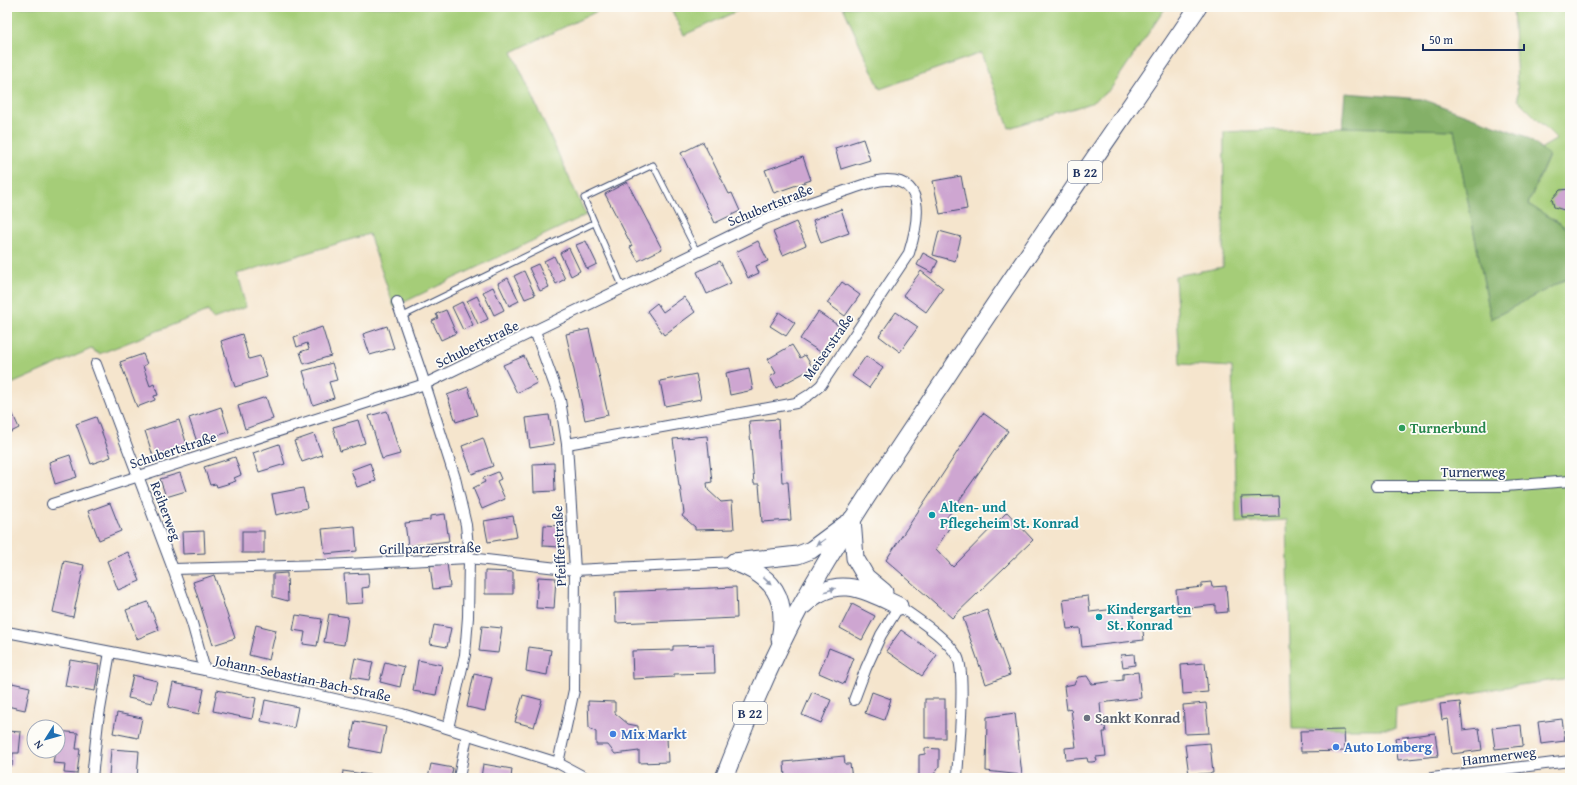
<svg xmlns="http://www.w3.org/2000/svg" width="1577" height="785" font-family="'Gentium Book Plus',serif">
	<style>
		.green { fill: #a5cd78; stroke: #607e6b }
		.forest { fill: #84b068; stroke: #507063 }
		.building { fill: #cea6d1 }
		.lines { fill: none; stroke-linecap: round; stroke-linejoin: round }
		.lane-casing { stroke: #3c4a6f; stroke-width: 7 }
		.street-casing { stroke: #3c4a6f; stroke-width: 12 }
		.primary-casing { stroke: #3c4a6f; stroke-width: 19 }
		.lane { stroke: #fff; stroke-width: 5 }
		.street { stroke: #fff; stroke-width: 10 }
		.primary { stroke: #fff; stroke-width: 17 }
		.oneway { fill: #8d97ae }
		.leisure-dot { fill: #2e9e5b; stroke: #fdfcf7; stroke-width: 1.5 }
		.culture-dot { fill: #0f9aa8; stroke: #fdfcf7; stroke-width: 1.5 }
		.worship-dot { fill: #6b7280; stroke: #fdfcf7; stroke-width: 1.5 }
		.shop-dot { fill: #3f7fe0; stroke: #fdfcf7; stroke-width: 1.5 }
		.labels { text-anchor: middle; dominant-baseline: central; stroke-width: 3.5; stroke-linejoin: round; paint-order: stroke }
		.shield { fill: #fdfcf7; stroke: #5f6c8c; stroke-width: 1 }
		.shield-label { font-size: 13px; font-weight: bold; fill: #1b2f5e }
		.street-label { font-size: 14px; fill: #1b2f5e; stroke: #fdfcf7 }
		.leisure-label { font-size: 14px; font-weight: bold; fill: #27864d; stroke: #fdfcf7; text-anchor: start }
		.culture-label { font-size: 14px; font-weight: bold; fill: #0d838f; stroke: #fdfcf7; text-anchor: start }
		.worship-label { font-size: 14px; font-weight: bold; fill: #5b616d; stroke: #fdfcf7; text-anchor: start }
		.shop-label { font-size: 14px; font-weight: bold; fill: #366cbe; stroke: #fdfcf7; text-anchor: start }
	</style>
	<rect width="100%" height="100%" fill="#fdfcf7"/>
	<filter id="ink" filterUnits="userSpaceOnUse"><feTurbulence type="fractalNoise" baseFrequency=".025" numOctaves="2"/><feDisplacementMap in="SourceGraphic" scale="8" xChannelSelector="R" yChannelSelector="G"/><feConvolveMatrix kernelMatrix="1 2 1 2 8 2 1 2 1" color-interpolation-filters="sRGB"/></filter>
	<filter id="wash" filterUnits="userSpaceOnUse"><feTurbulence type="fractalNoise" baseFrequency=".012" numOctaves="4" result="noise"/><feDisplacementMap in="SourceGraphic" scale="16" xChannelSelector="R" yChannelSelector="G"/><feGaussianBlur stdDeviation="0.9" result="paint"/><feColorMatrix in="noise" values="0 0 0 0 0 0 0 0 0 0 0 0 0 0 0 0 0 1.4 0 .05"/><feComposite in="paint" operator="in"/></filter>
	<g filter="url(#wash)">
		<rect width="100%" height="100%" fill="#f5e5cd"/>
		<g class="green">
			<polygon points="7,7 606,7 512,52 586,215 394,307 369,234 237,274 246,307 213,319 208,311 99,354 91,349 7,386"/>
			<polygon points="670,7 746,7 684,35"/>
			<polygon points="843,7 1166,7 1110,90 1091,103 1009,128 981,53 880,89"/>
			<polygon points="1513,7 1570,7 1570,230 1528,204 1549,156 1540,149 1557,139 1518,100"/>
			<polygon points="1342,127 1454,130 1491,319 1564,280 1570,280 1570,678 1499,688 1396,707 1395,729 1331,729 1308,730 1307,729 1292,729 1287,520 1236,523 1232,367 1180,364 1175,276 1223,267 1224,132"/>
		</g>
		<polygon class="forest" points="1345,93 1422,99 1525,136 1549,155 1528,204 1570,230 1570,280 1564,280 1491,319 1454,130 1342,127"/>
		<g id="blocks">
			<g class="building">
				<polygon points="863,139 870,160 841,169 835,148"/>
				<polygon points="703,142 729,194 732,193 740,211 715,223 681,153"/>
				<polygon points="803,157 811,180 774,193 765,170"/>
				<polygon points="961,176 967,209 940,214 933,181"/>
				<polygon points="627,182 662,249 638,261 630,247 632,246 605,194"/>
				<polygon points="1570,189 1570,203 1564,210 1554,207 1552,199 1560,190"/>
				<polygon points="841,209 849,233 821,243 813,220"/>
				<polygon points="796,222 806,245 783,255 773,232"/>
				<polygon points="939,231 961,237 955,261 933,255"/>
				<polygon points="586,241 597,264 587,269 576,245"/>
				<polygon points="758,241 768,261 756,266 759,273 748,278 736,252"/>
				<polygon points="569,248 580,271 571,276 560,253"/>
				<polygon points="923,253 938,261 932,273 917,265"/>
				<polygon points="554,256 565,279 556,284 544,261"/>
				<polygon points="720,261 731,283 707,294 697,272"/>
				<polygon points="538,264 549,287 540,291 529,268"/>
				<polygon points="524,271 535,295 525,299 514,276"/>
				<polygon points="921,271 943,288 926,312 903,295"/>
				<polygon points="508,278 519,301 509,306 498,283"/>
				<polygon points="842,282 860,295 845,316 827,303"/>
				<polygon points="493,287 504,310 494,315 483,292"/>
				<polygon points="477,296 488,319 478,324 467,301"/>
				<polygon points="684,297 695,312 664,335 647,311 657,303 663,312"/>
				<polygon points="462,302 473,325 463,330 452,307"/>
				<polygon points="446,310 456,333 441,340 432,321 438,318 436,314"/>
				<polygon points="779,312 795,323 786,336 770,326"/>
				<polygon points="818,312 839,326 822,353 800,339"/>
				<polygon points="896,312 918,327 900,352 879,336"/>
				<polygon points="387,326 394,348 370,355 363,334"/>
				<polygon points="322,327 331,356 304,364 300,352 309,349 307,343 297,347 294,337"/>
				<polygon points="589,329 608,415 585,420 566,334"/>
				<polygon points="242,334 249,359 260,356 267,377 235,387 221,341"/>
				<polygon points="792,345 800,358 805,355 813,368 776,388 770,377 776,373 768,359"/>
				<polygon points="143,354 147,364 143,366 150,386 154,384 158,395 154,396 155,400 137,407 120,362"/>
				<polygon points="524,356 537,383 517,393 503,365"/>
				<polygon points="866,356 883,368 869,388 852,376"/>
				<polygon points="332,363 337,380 329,382 334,398 313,405 303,371"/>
				<polygon points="749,368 753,390 730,395 726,373"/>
				<polygon points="696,374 701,399 665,406 660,381"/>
				<polygon points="468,387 477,415 456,422 447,395"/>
				<polygon points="266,397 273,419 245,429 238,406"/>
				<polygon points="7,401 19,428 7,434"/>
				<polygon points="221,407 229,432 197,442 189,418"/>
				<polygon points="387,411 400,454 382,459 369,416"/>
				<polygon points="983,413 1008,431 946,519 951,525 936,549 953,567 1007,512 1033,540 952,618 886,560"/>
				<polygon points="549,415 554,444 530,448 526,418"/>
				<polygon points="96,417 111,457 91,464 76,424"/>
				<polygon points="778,419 782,482 788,482 791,520 762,522 759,484 754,484 749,421"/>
				<polygon points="179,420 187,445 153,456 145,431"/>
				<polygon points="358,420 365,443 340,451 333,427"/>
				<polygon points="314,434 322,455 302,462 294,441"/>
				<polygon points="707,436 712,482 707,483 708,490 721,502 732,501 734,529 695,530 695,527 682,516 684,513 680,486 679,486 673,439"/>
				<polygon points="483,438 493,466 472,474 462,446"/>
				<polygon points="279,444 285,464 259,472 253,453"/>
				<polygon points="70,455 77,477 55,484 49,462"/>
				<polygon points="235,457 241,475 234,478 236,481 227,484 217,487 216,484 210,485 204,467"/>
				<polygon points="370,463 376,481 357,487 351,470"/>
				<polygon points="554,463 555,491 534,492 533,464"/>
				<polygon points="498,472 501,479 497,481 505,499 482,509 473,488 485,482 483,478"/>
				<polygon points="180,473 186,491 166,497 160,479"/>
				<polygon points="303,488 307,508 276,515 272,494"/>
				<polygon points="1278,496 1279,516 1242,517 1241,497"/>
				<polygon points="110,503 121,531 99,540 88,511"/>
				<polygon points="445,514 449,541 408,546 405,523 430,520 430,516"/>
				<polygon points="513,516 517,537 488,542 484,521"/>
				<polygon points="544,525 562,526 561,547 543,546"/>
				<polygon points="355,526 357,551 325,554 322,529"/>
				<polygon points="204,531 205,553 183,554 182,532"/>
				<rect x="242" y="531" width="22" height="22"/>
				<polygon points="128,552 140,581 118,590 107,561"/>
				<polygon points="64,561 84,565 73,617 53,612"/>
				<polygon points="447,563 450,587 433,589 430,566"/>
				<polygon points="485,571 513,572 513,594 485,594"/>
				<polygon points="287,573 288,601 273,597 273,574"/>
				<polygon points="368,573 369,587 362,588 363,603 346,604 344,574"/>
				<polygon points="214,575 235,638 213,645 193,582"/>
				<polygon points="538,577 556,578 554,609 536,608"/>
				<polygon points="1211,582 1212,587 1226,586 1228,612 1216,613 1216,605 1190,608 1191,615 1179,616 1176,590 1202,587 1202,583"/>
				<polygon points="736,587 737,618 616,623 615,592"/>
				<polygon points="1088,596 1090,612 1132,607 1134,623 1142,622 1144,640 1082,647 1080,628 1067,629 1063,599"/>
				<polygon points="148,602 159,630 137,639 126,610"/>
				<polygon points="852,604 875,616 862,640 840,628"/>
				<polygon points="987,610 1010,675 986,684 963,618"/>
				<polygon points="329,614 348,617 344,645 324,642"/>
				<polygon points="296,615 322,619 317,646 303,644 305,632 293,630"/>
				<polygon points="256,625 276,630 269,660 249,655"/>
				<polygon points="434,625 451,628 447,647 430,644"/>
				<polygon points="482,626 502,628 498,653 479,651"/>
				<polygon points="901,630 937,655 922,676 886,651"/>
				<polygon points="714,645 715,673 674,674 674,677 633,679 632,651 673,650 673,646"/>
				<polygon points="529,647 551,650 547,675 526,671"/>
				<polygon points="829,648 854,658 844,684 819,673"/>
				<polygon points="1134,654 1135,665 1123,667 1121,655"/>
				<polygon points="355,658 373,662 369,680 351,677"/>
				<polygon points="70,660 99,665 95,691 65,686"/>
				<polygon points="418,660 442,665 436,695 413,691"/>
				<polygon points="385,662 404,667 400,687 380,682"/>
				<polygon points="1205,663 1208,692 1183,694 1181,665"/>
				<polygon points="1138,672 1141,698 1100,703 1102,726 1105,726 1106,732 1103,732 1106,756 1096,757 1097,761 1092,762 1088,762 1087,758 1066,760 1065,748 1076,747 1071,709 1067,710 1064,686 1074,684 1078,677 1087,676 1092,684 1123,680 1123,674"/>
				<polygon points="474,674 492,678 485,711 467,707"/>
				<polygon points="133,675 157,681 152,703 128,698"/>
				<polygon points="12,683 30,687 25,710 7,706"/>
				<polygon points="173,683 204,689 199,714 168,707"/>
				<polygon points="217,690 256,698 252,719 213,711"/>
				<polygon points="812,692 831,700 821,723 802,715"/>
				<polygon points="872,692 891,699 884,720 865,713"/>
				<polygon points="523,695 542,700 534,727 515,722"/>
				<rect x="925" y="699" width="20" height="39"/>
				<polygon points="265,700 298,707 294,728 261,721"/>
				<polygon points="588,701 615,702 615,713 628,724 638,726 638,738 667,737 668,762 639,763 639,751 615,754 608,745 596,745 596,732 589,728"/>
				<polygon points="1460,702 1463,730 1479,728 1482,750 1452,754 1448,719 1442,720 1440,704"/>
				<polygon points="1206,703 1209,733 1185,734 1183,705"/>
				<polygon points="117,713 142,718 138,738 113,733"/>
				<polygon points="1015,713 1022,775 986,771 987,717"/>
				<polygon points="1562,719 1565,741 1541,744 1538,722"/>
				<polygon points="355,721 386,727 381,753 350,747"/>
				<polygon points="1521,725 1523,746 1495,749 1492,728"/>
				<polygon points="1344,730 1345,751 1301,752 1300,731"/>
				<polygon points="7,731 21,732 19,753 13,753 12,766 7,766"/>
				<polygon points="58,731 78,733 76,749 80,749 77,774 64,773 65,764 53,763 55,751 58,751"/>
				<polygon points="1435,733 1438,756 1398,760 1395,738"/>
				<polygon points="1210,743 1213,773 1189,775 1185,745"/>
				<polygon points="925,748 939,749 939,766 935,773 929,778 919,776 919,755 925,754"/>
				<polygon points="111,749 139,751 137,778 109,776"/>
				<polygon points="844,756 845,764 850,764 852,778 785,778 784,762"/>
				<polygon points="431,764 453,768 451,778 428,778"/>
				<polygon points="483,764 512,769 511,778 481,778"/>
				<polygon points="343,771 370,775 369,778 342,778"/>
				<polygon points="396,775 415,777 415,778 395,778"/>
			</g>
		</g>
	</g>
	<g filter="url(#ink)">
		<use href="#blocks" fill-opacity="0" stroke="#3c4a6f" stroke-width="1"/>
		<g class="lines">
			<defs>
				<g id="lane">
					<polyline points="623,288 584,198 653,165 697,252"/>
					<polyline points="401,317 594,223"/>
				</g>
				<g id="street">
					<polyline points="397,302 425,384 455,478 466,525 469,558 468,617 465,655 448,728"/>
					<polyline points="535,331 560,400 567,444 575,570 574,690 558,763"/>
					<polyline points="96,364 173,569 192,623 205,670"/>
					<polyline points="1376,486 1505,486 1570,481"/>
					<path d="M52,504L425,384L765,219C789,210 814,201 839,193C852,189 874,180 886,180C929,179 917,227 909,253L821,385L809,395L796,403L567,444"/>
					<polyline points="173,569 326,565 469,558 575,570 734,562"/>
					<polyline points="7,632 205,670 402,714 558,763 586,778"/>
					<path d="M854,700L866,668L881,635L899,606C918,620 945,636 957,656C967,672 958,755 957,778"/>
					<polyline points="92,778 98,721 110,652"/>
					<polyline points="459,778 467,735"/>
					<polyline points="1432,778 1570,761"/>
				</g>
				<g id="primary">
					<polyline points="852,519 855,558 866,577 884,592"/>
					<polyline points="734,562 798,555 811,550 846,524"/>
					<path d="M734,562C773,576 788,597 780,639"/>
					<path d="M804,605C836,573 865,590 899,606"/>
					<path d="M724,778C746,722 769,665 798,611C843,529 897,451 949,373C1030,250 1115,129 1198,7"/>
				</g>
			</defs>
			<use href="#lane" class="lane-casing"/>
			<use href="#street" class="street-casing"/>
			<use href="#primary" class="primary-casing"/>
			<use href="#lane" class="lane"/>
			<use href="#street" class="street"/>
			<use href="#primary" class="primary"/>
		</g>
		<defs><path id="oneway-solid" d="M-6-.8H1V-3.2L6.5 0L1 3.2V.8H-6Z"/></defs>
		<g class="oneway">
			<use href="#oneway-solid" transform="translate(821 542) rotate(145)"/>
			<use href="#oneway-solid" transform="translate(767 581) rotate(44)"/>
			<use href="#oneway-solid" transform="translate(830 590) rotate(-17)"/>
		</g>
	</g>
	<circle class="leisure-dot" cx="1402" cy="428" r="4"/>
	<g class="culture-dot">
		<circle cx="932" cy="515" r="4"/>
		<circle cx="1099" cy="617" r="4"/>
	</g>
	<circle class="worship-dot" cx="1087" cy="718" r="4"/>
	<g class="shop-dot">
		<circle cx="613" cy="734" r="4"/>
		<circle cx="1336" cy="747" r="4"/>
	</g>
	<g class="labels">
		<g class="shield">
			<rect x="1068" y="161" width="34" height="22" rx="3"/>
			<rect x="733" y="702" width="34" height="22" rx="3"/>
		</g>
		<g class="shield-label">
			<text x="1085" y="172">B 22</text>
			<text x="750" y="713">B 22</text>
		</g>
		<g class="street-label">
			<text transform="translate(770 205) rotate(-22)">Schubertstraße</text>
			<text transform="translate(477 344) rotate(-26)">Schubertstraße</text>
			<text transform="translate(828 347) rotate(-55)">Meiserstraße</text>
			<text transform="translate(173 450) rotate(-18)">Schubertstraße</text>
			<text x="1473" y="472">Turnerweg</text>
			<text transform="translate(166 511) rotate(69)">Reiherweg</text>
			<text transform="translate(559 546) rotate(-93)">Pfeifferstraße</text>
			<text transform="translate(430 548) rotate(-1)">Grillparzerstraße</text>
			<text transform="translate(303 678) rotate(12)">Johann-Sebastian-Bach-Straße</text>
			<text transform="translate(1499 756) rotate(-7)">Hammerweg</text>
		</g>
		<g class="leisure-label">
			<text x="1410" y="428">Turnerbund</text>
		</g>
		<g class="culture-label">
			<text x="940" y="507">Alten- und<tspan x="940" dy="16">Pflegeheim St. Konrad</tspan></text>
			<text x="1107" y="609">Kindergarten<tspan x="1107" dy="16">St. Konrad</tspan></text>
		</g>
		<g class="worship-label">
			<text x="1095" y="718">Sankt Konrad</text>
		</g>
		<g class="shop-label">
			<text x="621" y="734">Mix Markt</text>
			<text x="1344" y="747">Auto Lomberg</text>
		</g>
	</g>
	<rect width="1577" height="785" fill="none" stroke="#fdfcf7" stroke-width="24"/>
	<g transform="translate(46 739) rotate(233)"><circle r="19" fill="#fdfcf7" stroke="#a3aaba"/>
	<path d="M0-3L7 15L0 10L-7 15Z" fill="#1f6fb2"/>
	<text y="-6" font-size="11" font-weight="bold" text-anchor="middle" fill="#1b2f5e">N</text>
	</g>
	<path d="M1423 44v6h101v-6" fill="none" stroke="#1b2f5e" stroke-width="2"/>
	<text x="1429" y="44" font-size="12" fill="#1b2f5e" stroke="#fdfcf7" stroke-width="3" paint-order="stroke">50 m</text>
</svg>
